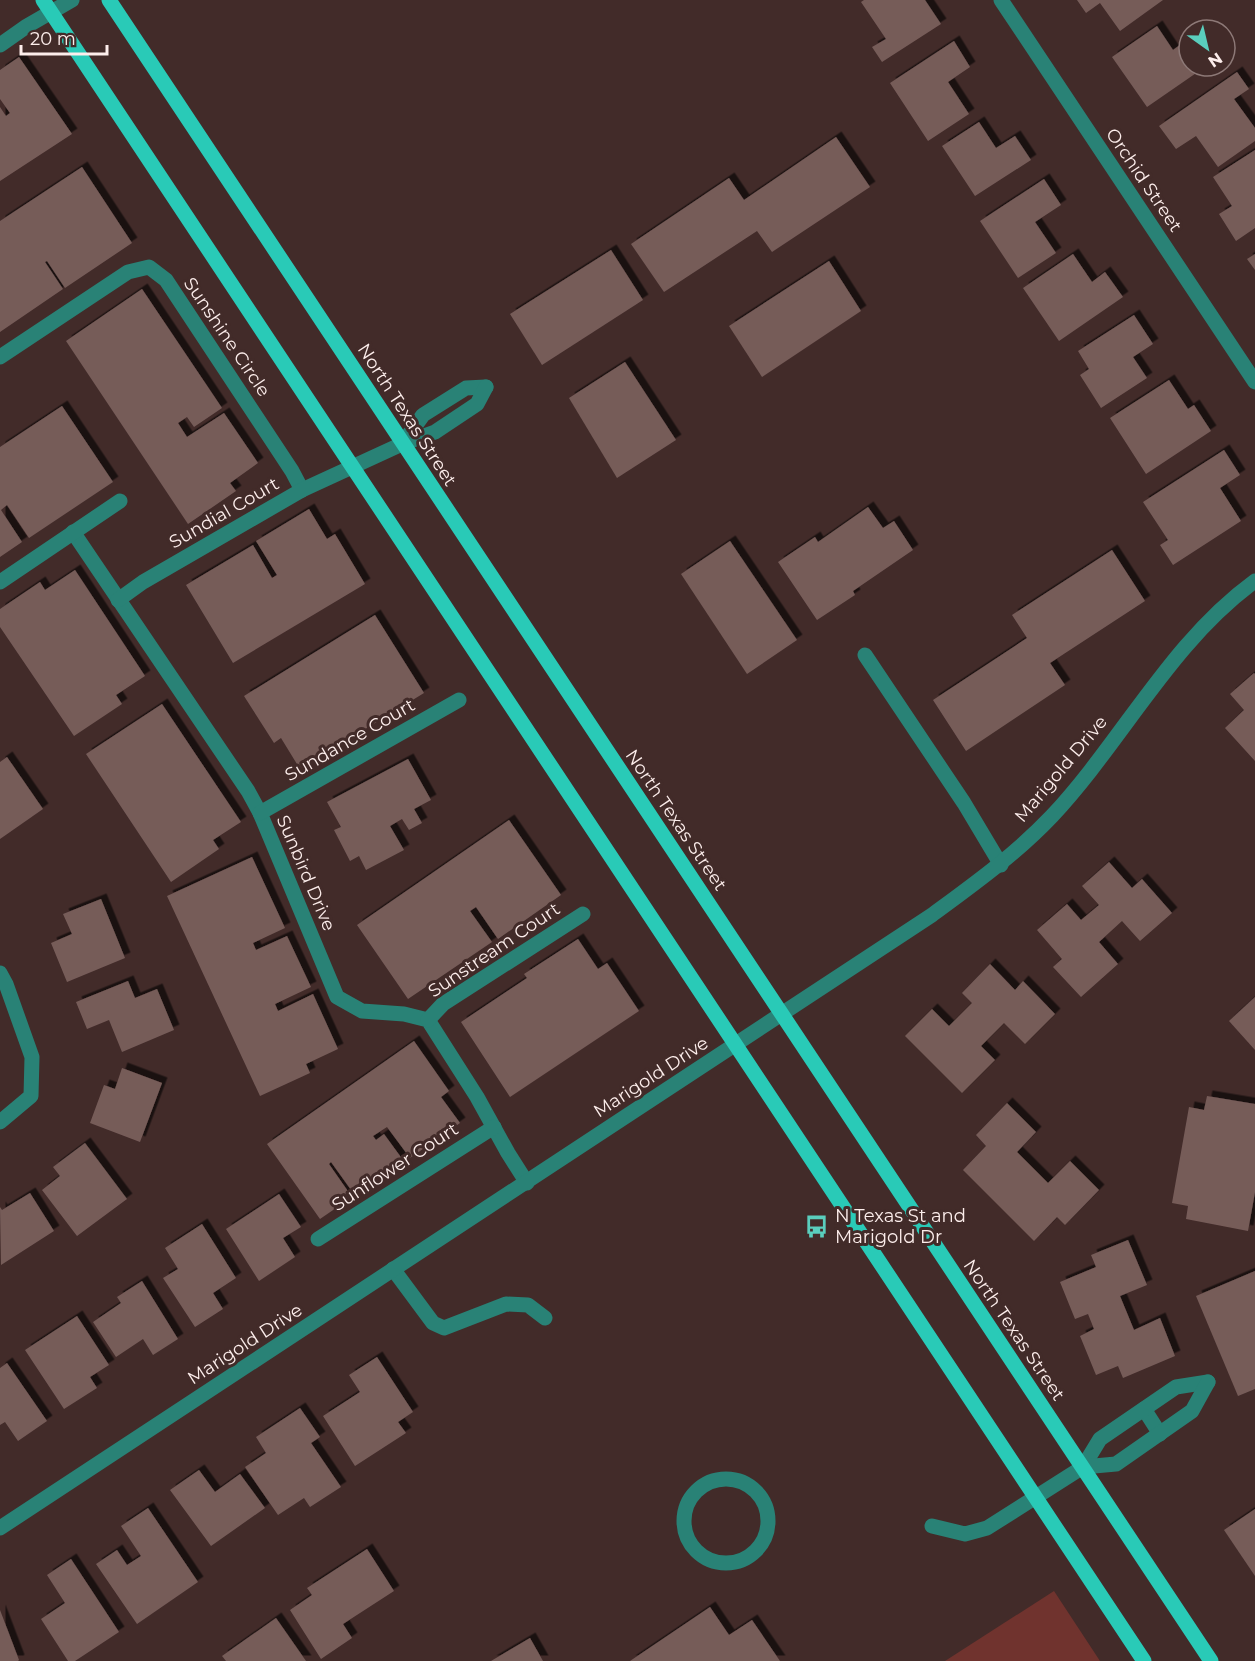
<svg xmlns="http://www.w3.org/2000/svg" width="1255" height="1661" font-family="Montserrat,sans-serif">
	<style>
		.green { fill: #70332e }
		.building { fill: #765c59; filter: url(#shadow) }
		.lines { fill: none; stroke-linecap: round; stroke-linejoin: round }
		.minor { stroke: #298276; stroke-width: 15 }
		.major { stroke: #29cab7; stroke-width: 15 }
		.labels { text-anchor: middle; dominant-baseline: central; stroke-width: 6; stroke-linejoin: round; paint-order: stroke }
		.street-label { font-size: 18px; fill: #fdeeec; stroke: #422b29 }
		.poi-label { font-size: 18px; fill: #fdeeec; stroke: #422b29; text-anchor: start }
	</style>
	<defs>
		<filter id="shadow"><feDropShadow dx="5.5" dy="-5.5" stdDeviation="0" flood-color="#0009"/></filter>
	</defs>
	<rect width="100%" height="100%" fill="#422b29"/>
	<polygon class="green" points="1054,1591 1100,1661 945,1661"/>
	<g class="building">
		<polygon points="864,0 925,0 941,24 882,62 872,47 886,39 861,2"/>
		<polygon points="1077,0 1163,0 1120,31 1100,3 1086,13"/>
		<polygon points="1157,26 1173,50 1184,42 1189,50 1189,66 1200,66 1202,69 1147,107 1112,57"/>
		<polygon points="954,41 970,67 948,82 969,114 928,141 890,83"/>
		<polygon points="19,57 72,134 0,181 0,107 6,116 10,113 0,99 0,70"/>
		<polygon points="1237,72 1249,89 1234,99 1255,128 1255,141 1218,167 1196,136 1176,149 1159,126"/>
		<polygon points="979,122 996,148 1015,136 1031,160 975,196 942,146"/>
		<polygon points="836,137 870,187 772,252 757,231 664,292 631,244 729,178 744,200"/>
		<polygon points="1255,150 1255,228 1236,241 1219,214 1232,206 1213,177"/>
		<polygon points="82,167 132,243 65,288 47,261 45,262 63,289 0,332 0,221"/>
		<polygon points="1044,179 1061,205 1035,222 1056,253 1018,278 980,221"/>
		<polygon points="611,250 643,300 542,365 510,314"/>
		<polygon points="1073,254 1092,282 1105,272 1123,297 1059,341 1023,288"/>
		<polygon points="1255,254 1255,270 1247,259"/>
		<polygon points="829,261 861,311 762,377 729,326"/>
		<polygon points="142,289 222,408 194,427 187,417 178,423 187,437 224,413 258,463 230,483 236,491 188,524 66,341"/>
		<polygon points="1134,315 1153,344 1133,357 1147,378 1101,408 1080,375 1089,369 1078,351"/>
		<polygon points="625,362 676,440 617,478 569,398"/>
		<polygon points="1169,380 1188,409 1194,405 1211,431 1146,474 1110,418"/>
		<polygon points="62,406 113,482 29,538 7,505 1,510 22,542 0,557 0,447"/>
		<polygon points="1224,450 1240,475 1220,488 1241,521 1173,565 1160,545 1168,540 1143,502"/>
		<polygon points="868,507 883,528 894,521 913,550 853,591 855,595 817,620 778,562 815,537 818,542"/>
		<polygon points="309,509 327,539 335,534 365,584 233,663 186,585 253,545 272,578 277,575 256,541"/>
		<polygon points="730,541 797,640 747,674 681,574"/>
		<polygon points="1112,550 1145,601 1050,663 1065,685 966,751 933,700 1027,638 1012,615"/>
		<polygon points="75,570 145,676 116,695 122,704 74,736 0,627 0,609 40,582 45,590"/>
		<polygon points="375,615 424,693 300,769 281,738 274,743 244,696"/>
		<polygon points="1254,673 1255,674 1255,761 1225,728 1244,710 1230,694"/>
		<polygon points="162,704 241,822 213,840 219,849 171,882 86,754"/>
		<polygon points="7,757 43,809 0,839 0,762"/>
		<polygon points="408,759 431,800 414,809 422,823 409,830 402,819 390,826 404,850 366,870 359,856 350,861 334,830 341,827 327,802"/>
		<polygon points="509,820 561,895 498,939 476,907 470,911 492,942 408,999 357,925"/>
		<polygon points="252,857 285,928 253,943 256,950 287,936 311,987 275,1004 278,1011 313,994 338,1049 306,1064 310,1073 260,1096 167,896"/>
		<polygon points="1109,862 1132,888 1142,879 1172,913 1140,941 1122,921 1099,942 1118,964 1081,997 1053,967 1062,959 1037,930 1067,904 1081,920 1099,905 1082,886"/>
		<polygon points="101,899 125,958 67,982 51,943 72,934 63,914"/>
		<polygon points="578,939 598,969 607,963 639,1011 510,1097 461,1022 527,978 524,974"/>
		<polygon points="990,964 1015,990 1023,981 1055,1014 1025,1044 1004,1023 981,1046 995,1060 962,1093 905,1036 932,1009 949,1026 972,1003 962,993"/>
		<polygon points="128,981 135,998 157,989 174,1030 122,1052 109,1020 87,1029 76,1002"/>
		<polygon points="1255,997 1255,1050 1229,1021"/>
		<polygon points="414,1041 449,1091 441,1097 460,1123 410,1158 387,1127 373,1136 376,1140 384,1134 403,1160 354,1194 331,1162 329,1164 352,1197 320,1219 267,1144"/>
		<polygon points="122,1068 162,1083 140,1142 90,1123 104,1085 115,1089"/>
		<polygon points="1207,1096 1255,1104 1255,1192 1248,1231 1186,1219 1188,1206 1172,1203 1189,1107 1204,1110"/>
		<polygon points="1007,1103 1036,1132 1017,1152 1048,1183 1070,1161 1099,1190 1065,1225 1057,1217 1034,1241 963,1170 986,1146 976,1135"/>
		<polygon points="85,1143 127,1199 77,1236 42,1190 60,1176 53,1167"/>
		<polygon points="30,1193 54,1231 1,1265 0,1207 2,1210"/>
		<polygon points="279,1194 301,1227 283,1238 295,1257 259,1281 226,1229"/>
		<polygon points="202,1224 236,1278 213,1293 223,1309 195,1327 163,1278 178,1269 165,1248"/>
		<polygon points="1128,1240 1147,1285 1120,1296 1134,1330 1160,1318 1175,1356 1123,1378 1118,1366 1096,1375 1080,1336 1094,1329 1088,1314 1075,1319 1060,1282 1096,1267 1091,1255"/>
		<polygon points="1255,1271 1255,1389 1238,1396 1196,1296"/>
		<polygon points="142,1281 178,1339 153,1355 143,1339 116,1357 93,1322 121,1303 117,1297"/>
		<polygon points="77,1316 109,1365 90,1377 97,1388 64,1409 25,1350"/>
		<polygon points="377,1357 413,1412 398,1422 406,1433 355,1466 323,1416 360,1392 349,1375"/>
		<polygon points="7,1363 47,1421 18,1441 5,1422 0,1425 0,1368"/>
		<polygon points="300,1408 320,1437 311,1443 341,1487 310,1507 304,1498 278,1515 245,1467 266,1453 256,1437"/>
		<polygon points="199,1470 215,1492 240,1474 265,1508 211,1546 170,1490"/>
		<polygon points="148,1508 198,1582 137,1624 96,1564 117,1550 127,1565 141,1556 121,1526"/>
		<polygon points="1255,1509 1255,1576 1224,1530"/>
		<polygon points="367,1549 394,1591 343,1624 352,1638 321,1659 290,1610 312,1595 307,1588"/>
		<polygon points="71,1559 119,1632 75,1661 68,1661 41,1619 65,1603 47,1575"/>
		<polygon points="710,1607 729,1635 752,1620 780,1661 630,1661"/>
		<polygon points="0,1610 19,1660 18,1661 0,1661"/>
		<polygon points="276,1618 306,1661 226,1661 222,1656"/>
		<polygon points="530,1638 543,1661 491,1661"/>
	</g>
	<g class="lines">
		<g class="minor">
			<polyline points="1001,0 1255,382"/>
			<polyline points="0,45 27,26 72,0"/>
			<polyline points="0,357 128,272 149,267 166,280 292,471 302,490"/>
			<polyline points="402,444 423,415 466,388 486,387"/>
			<polyline points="73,532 248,791 260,813 337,997 362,1011 404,1014 428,1020 477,1097 508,1153 527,1183"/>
			<polyline points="0,582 120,501"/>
			<polyline points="118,600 143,582 302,490 402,444 435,432 477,404 486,387"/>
			<polyline points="865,655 964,803 1001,865"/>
			<polyline points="260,813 459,700"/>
			<polyline points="0,973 6,984 32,1057 31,1096 0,1122"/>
			<polyline points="428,1020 443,1004 583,914"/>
			<polyline points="318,1239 494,1127"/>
			<polyline points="393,1269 433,1323 444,1328 506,1304 528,1305 545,1318"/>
			<polyline points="1144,1409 1160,1434"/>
			<polyline points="1083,1467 1100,1439 1176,1387 1208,1382"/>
			<circle cx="726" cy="1521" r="42"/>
			<polyline points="932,1526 965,1534 987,1528 1083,1467 1116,1464 1192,1411 1208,1382"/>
			<path d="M0,1528L932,915C974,884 1016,854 1052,816C1123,740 1170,643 1255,581"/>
		</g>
		<g class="major">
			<polyline points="43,0 1144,1661"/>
			<polyline points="109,0 1211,1661"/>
		</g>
	</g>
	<defs>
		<symbol id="bus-bare" viewBox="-9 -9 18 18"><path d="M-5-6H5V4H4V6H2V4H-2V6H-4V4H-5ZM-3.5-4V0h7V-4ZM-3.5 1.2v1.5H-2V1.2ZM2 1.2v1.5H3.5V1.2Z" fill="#5acebd" stroke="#422b29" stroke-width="2.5" paint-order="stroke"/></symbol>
	</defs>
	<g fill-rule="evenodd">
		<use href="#bus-bare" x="800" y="1210" width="33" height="33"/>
	</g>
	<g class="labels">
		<g class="street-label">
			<text transform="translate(1144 180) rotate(56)">Orchid Street</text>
			<text transform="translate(227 337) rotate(56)">Sunshine Circle</text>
			<text transform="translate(407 415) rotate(57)">North Texas Street</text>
			<text transform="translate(224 513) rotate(-30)">Sundial Court</text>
			<text transform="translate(350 740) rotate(-30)">Sundance Court</text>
			<text transform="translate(1061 769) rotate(-50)">Marigold Drive</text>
			<text transform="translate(676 820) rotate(56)">North Texas Street</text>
			<text transform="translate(306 873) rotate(67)">Sunbird Drive</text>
			<text transform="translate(494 950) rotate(-34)">Sunstream Court</text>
			<text transform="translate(651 1077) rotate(-33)">Marigold Drive</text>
			<text transform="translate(395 1167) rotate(-33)">Sunflower Court</text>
			<text transform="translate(1014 1330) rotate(56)">North Texas Street</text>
			<text transform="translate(245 1344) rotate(-33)">Marigold Drive</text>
		</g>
		<g class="poi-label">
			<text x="835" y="1216">N Texas St and<tspan x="835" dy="21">Marigold Dr</tspan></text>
		</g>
	</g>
	<g transform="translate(1207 48) rotate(146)"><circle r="28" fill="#422b29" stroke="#8d7977" stroke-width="1.5"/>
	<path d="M0-4.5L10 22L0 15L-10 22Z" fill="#5acebd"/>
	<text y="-9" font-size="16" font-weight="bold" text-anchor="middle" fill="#fdeeec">N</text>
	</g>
	<path d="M21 45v9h86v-9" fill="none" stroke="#fdeeec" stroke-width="3"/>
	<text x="30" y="45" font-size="18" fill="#fdeeec" stroke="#422b29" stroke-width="4.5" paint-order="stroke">20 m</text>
</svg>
